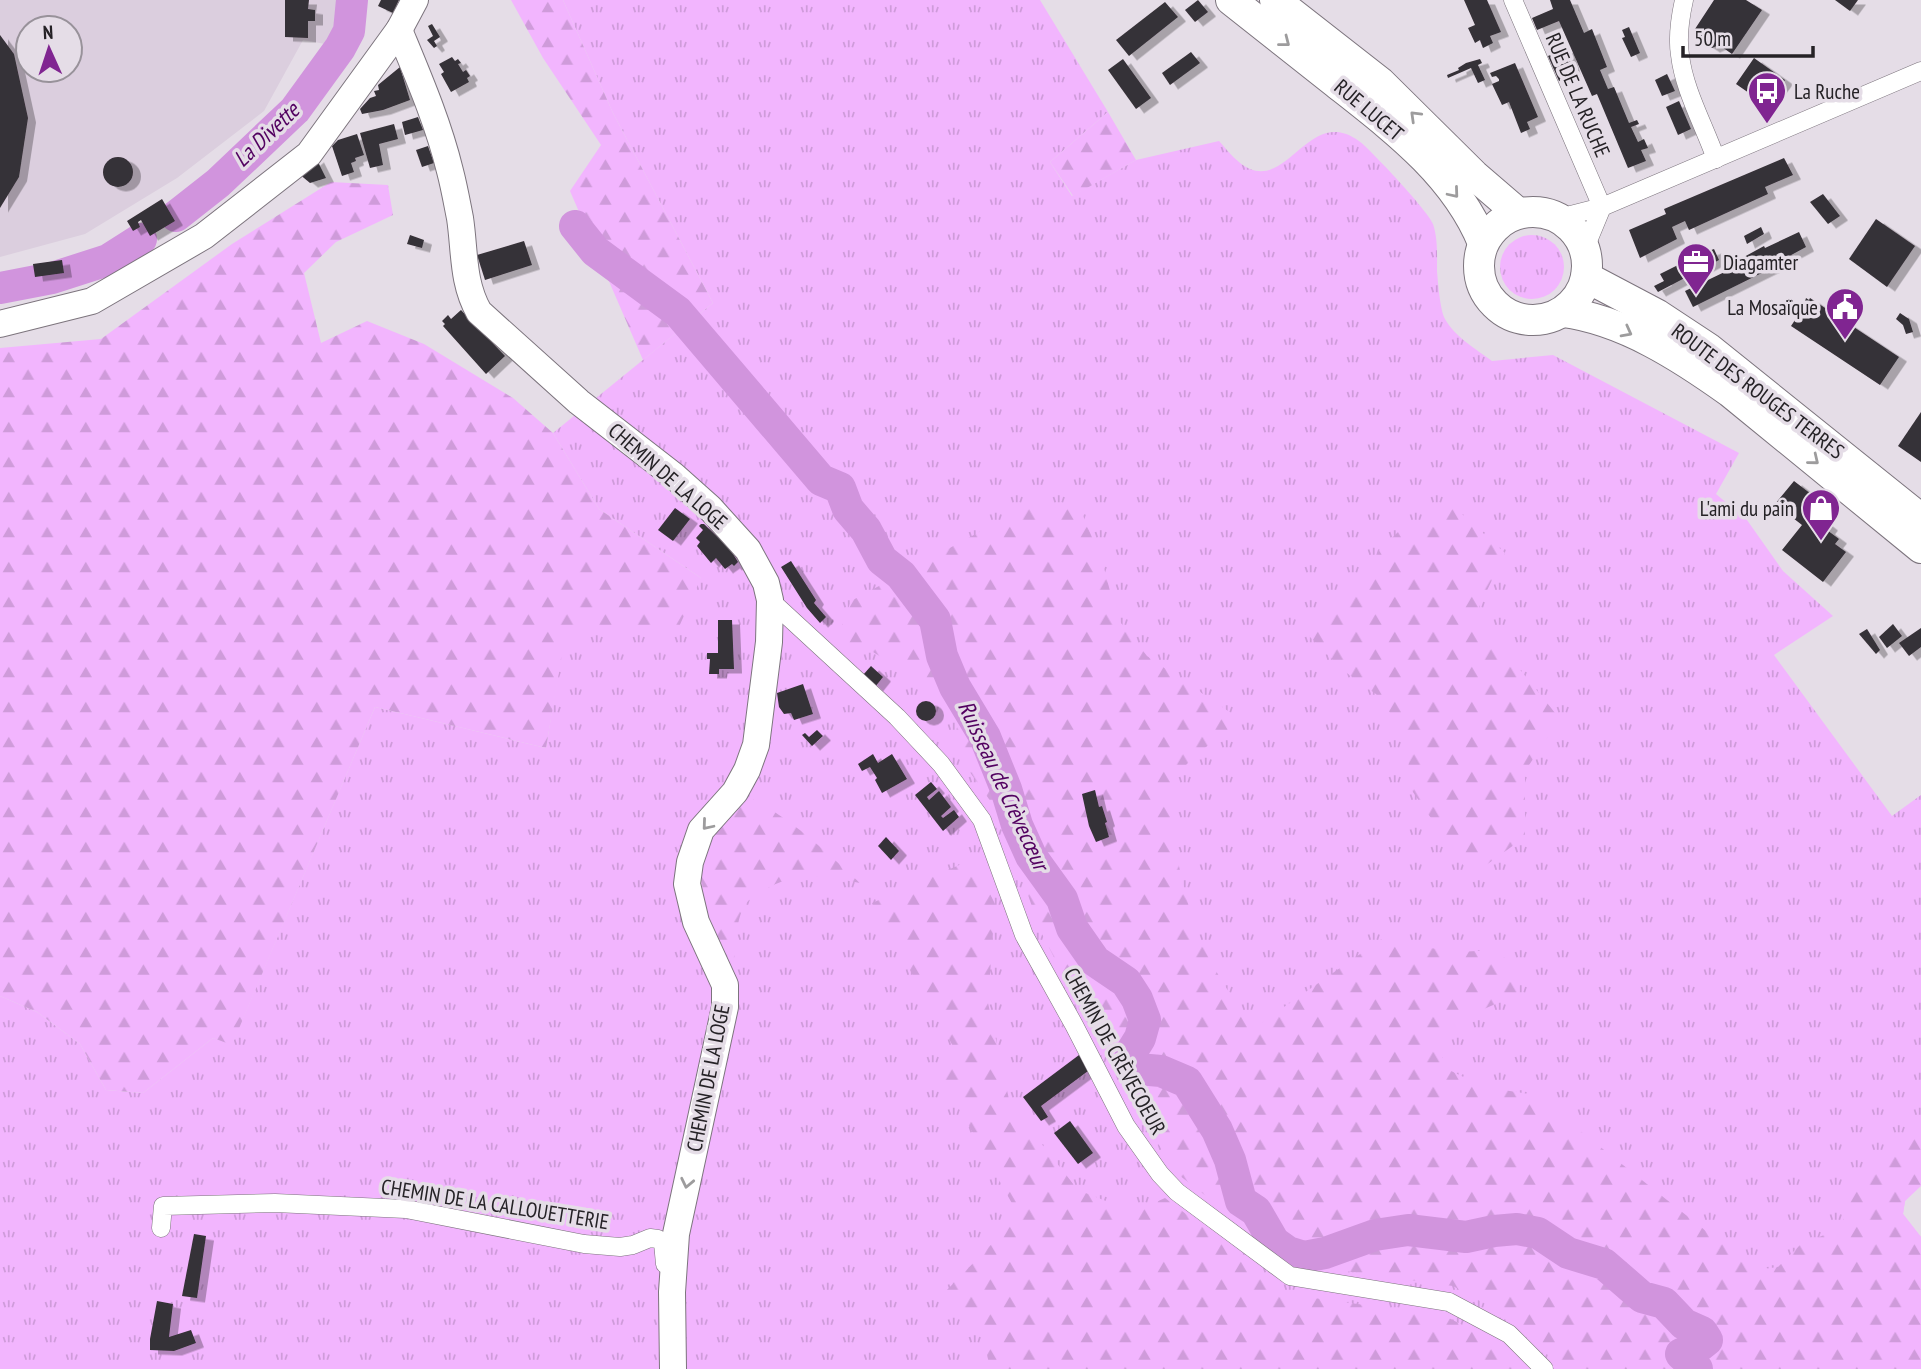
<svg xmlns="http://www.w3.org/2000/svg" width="1921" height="1369" font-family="'PT Sans Narrow',sans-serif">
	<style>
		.built { fill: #dbcede; fill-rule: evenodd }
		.grass { fill: url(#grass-tufts) }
		.forest { fill: url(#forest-firs) }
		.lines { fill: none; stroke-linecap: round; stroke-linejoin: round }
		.river { stroke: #d194dd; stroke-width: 32 }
		.building { fill: #363037; filter: url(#shadow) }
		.street-casing { stroke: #7c747d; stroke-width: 19 }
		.secondary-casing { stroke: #7c747d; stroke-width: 28 }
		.primary-casing { stroke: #7c747d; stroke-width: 32 }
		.street { stroke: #fff; stroke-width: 18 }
		.secondary { stroke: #fff; stroke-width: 26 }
		.primary { stroke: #fff; stroke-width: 30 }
		.oneway { stroke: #9d9c9d }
		.labels { text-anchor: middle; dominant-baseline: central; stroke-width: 7; stroke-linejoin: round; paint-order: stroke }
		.poi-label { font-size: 21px; fill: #252226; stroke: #e5dde7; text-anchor: start }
		.street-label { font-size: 21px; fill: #252226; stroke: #e5dde7 }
		.water-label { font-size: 23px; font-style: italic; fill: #520160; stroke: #e5dde7 }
	</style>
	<defs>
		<pattern id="grass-tufts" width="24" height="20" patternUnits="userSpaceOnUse" patternTransform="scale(1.75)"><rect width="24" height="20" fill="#f2b5fe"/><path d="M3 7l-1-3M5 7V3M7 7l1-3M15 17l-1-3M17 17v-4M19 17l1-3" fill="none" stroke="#cf9bda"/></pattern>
		<pattern id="forest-firs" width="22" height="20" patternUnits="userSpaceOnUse" patternTransform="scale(1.75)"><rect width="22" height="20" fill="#f2b5fe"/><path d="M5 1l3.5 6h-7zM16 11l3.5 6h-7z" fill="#cf9bda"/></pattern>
		<filter id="shadow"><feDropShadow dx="8" dy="4.5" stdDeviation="0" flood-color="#0004"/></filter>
	</defs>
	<rect width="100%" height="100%" fill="#e5dde7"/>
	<path class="built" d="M0,0H340L331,45L303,40L264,111L177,178L85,234L0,257ZM28,28H70V70H28Z"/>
	<g class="grass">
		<path d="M563,0H1040L1108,112L1050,162L1072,196L1136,160L1219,141C1228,151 1238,164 1250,169C1290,185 1311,106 1359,141C1370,149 1429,212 1433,224C1438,239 1437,256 1437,271C1438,282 1440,310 1445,319C1455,337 1476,349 1492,361L1553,355L1739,453L1716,494L1747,520L1783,571L1833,616L1774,655L1892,816L1921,795V1182L1905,1201L1903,1214L1921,1237V1369H0V996L37,1012L80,1044L106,1090L143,1093L213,1038L232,1044L375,707L546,748L565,630L701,578L599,509L553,433L713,303L613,113Z"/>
		<circle cx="1532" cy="267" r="32"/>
	</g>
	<g class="forest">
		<polygon points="511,0 563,0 613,113 713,303 643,360 570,191 601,145 543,58"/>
		<polygon points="1108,112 1136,160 1073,196 1050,162"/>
		<polygon points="331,182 388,185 393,215 336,242 304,273 321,343 367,321 424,344 513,398 553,433 599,509 701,578 678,629 566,631 546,748 375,707 232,1045 213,1038 143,1093 106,1090 80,1044 37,1012 0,996 0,348 101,339 232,244"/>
		<path d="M1037,501L1050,519L1077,501L1103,564L1117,618L1147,656L1231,713V727C1218,738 1186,761 1179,774C1160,806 1186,907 1201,941C1214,972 1234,1000 1254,1028L1386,936L1409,945L1459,952L1494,950L1522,970L1518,994L1475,1013L1439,1040L1445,1068L1484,1087L1535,1095L1755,1270L1778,1267L1800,1245L1841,1228L1852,1185L1879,1159L1921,1135V1186L1905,1201L1903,1214L1921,1237V1369H1562L1527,1327L1453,1286L1294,1264L1175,1172L1089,1026L1040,930L1001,816L957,754V724L947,698L873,652L841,648L839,633L851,601Z"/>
		<polygon points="1451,504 1505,553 1479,607 1479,619 1560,719 1525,771 1525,837 1471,876 1406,782 1411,746 1380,697 1344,671 1309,636 1326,618 1328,601 1363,582 1378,552 1398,532"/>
		<path d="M746,796C789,816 825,851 860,883C822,876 796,870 761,892C757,895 751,898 748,901C735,914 735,952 734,969C713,928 686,878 713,834C721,820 735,808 746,796Z"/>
		<polygon points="973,859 995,904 988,1003 1010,1104 1078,1190 1134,1212 1165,1198 1292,1295 1445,1316 1499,1344 1521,1369 994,1369 989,1363 982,1335 944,1293 1019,1216 935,1065 958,1055 872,903"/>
	</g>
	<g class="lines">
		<g class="river">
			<polyline points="176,216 218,183 295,110 340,48 349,31 352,0"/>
			<polyline points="575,226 595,251 678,312 821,480 840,488 848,509 866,530 882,560 901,575 935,620 942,656 955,687 985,737 1006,789 1017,825 1031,856 1062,899 1072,928 1095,961 1126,982 1137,999 1145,1020 1140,1038 1132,1051 1129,1063 1138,1069 1161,1071 1187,1082 1217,1130 1230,1160 1241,1201 1256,1211 1274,1242 1288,1252 1304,1257 1325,1253 1375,1235 1408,1230 1466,1237 1494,1231 1517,1229 1538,1233 1568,1253 1604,1264 1642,1297 1664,1303 1684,1324 1702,1332 1707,1340 1697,1348 1681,1354 1697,1369"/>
			<polyline points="0,288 52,278 108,260 141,239"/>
		</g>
	</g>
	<g class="building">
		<polygon points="285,0 309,0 308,9 315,10 315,21 308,21 308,38 285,37"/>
		<polygon points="381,0 399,0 393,13 378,6"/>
		<polygon points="1198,0 1208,12 1195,22 1185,10"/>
		<polygon points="1464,0 1487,0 1501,32 1490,36 1493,43 1483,48 1480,40 1475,43 1468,28 1475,25"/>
		<polygon points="1550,0 1570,0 1584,33 1592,29 1607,67 1600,70 1608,89 1614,87 1629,123 1637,120 1639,124 1631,127 1638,142 1644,139 1648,148 1641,150 1646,161 1628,168 1597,94 1592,96 1559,21 1537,30 1532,18 1553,9"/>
		<polygon points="1714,0 1746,0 1762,10 1732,54 1719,45 1712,48 1697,38 1700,33 1695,29"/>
		<polygon points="1835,0 1858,0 1850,11"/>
		<polygon points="1165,2 1178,17 1129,56 1116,40"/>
		<polygon points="432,24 440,37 434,41 437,46 434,48 427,40 433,36 428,26"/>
		<polygon points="1629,27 1640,53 1631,57 1622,38 1625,37 1622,30"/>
		<polygon points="0,35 14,54 28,118 19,177 0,208"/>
		<polygon points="1566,48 1574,74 1559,81 1548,56"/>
		<polygon points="1191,52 1200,63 1170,85 1162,73"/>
		<polygon points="452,57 455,61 458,59 461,63 458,64 463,72 466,70 470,76 467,78 469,82 451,92 441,74 444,72 439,64"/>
		<polygon points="1754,58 1785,80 1776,92 1771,89 1762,102 1736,84"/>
		<polygon points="1123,59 1151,98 1136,109 1108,70"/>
		<polygon points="1480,59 1482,63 1478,65 1485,80 1478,83 1471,68 1448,78 1447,75 1459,70 1458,68 1466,63"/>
		<polygon points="1515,63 1538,117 1527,122 1530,129 1521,133 1509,102 1502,105 1492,84 1499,81 1499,79 1496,76 1492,77 1490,73"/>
		<polygon points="400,67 410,100 383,110 362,114 360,109 370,98 376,96 374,91 379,90 378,85"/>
		<polygon points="1667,74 1675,91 1662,96 1655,80"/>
		<polygon points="1679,101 1691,129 1678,135 1666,107"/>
		<polygon points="418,117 423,130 405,135 402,122"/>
		<polygon points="394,124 398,139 379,144 383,165 370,168 360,133"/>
		<polygon points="357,134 364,155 355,158 356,161 351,163 354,172 342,176 332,146 338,140"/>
		<polygon points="428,146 434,163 422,167 416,150"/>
		<circle cx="118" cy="172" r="15"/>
		<polygon points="316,158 326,178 310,183 298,173"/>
		<polygon points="1784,158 1793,175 1765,187 1768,194 1689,230 1685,221 1672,227 1677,239 1640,258 1629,230 1666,214 1664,209"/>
		<polygon points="1823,194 1840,216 1828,224 1810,202"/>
		<polygon points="162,199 175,221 150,236 141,220 138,222 140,227 133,231 127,221"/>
		<polygon points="1876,219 1915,246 1887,287 1849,259"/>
		<polygon points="1761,227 1764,234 1747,244 1744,236"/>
		<polygon points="1799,232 1806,247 1782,260 1784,262 1693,307 1685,291 1735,267 1733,263 1764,246 1765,248"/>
		<polygon points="410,235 424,240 422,248 407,244"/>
		<polygon points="524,241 532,265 485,280 477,255"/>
		<polygon points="1714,249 1719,260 1658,292 1654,286 1664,281 1660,274 1688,260 1690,266 1708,256 1706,252"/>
		<polygon points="62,260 64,273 35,277 33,264"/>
		<polygon points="1789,298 1803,308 1806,298 1809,300 1810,298 1899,357 1880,385 1791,326 1797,317 1782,308"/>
		<polygon points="461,310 505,356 486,374 443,326 445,324 442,321 448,315 451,319"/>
		<polygon points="1900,313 1909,319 1913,332 1906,334 1903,325 1896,319"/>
		<polygon points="1921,412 1921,462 1898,446"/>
		<polygon points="1794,481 1811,494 1803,505 1830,526 1827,530 1839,539 1835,544 1846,552 1823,582 1782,550 1802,525 1775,504"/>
		<polygon points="675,508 690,519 673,541 658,530"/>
		<polygon points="701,524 704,524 730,549 738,562 734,566 732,564 725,569 716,558 711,563 697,546 700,542 696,538 703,530 699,526"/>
		<polygon points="791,561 816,600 814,603 826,617 820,623 807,608 781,567"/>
		<polygon points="718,620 732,620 734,669 719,669 719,674 709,674 710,659 707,659 707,653 718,653"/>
		<polygon points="1893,624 1902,636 1887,648 1879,637"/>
		<polygon points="1921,628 1921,647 1909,656 1899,643"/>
		<polygon points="1867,629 1880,650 1876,654 1859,634"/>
		<polygon points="871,666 883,677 875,687 863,675"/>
		<polygon points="803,684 813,714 794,720 791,713 784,714 779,707 777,693"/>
		<circle cx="926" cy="711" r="10"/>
		<polygon points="817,730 823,736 812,746 802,735 805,733 809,737"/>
		<polygon points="873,754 878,763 892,754 907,779 882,793 875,780 877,778 870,767 862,771 858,764"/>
		<polygon points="931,782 937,789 927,797 929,800 939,791 951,807 941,816 943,818 954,810 959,817 943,831 915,795"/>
		<polygon points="1095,790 1099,807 1102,806 1107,822 1105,823 1109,837 1096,842 1089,826 1082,794"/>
		<polygon points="886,837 899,851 891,860 878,846"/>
		<polygon points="1079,1055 1088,1071 1041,1106 1048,1117 1041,1121 1023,1097"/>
		<polygon points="1070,1121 1093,1153 1078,1164 1054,1133"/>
		<polygon points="194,1234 206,1236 197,1298 182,1296"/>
		<polygon points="157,1301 173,1304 169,1337 191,1330 196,1343 174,1351 150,1350 150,1339"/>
	</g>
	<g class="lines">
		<defs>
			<g id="street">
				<polyline points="1513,0 1602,207"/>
				<path d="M1684,0C1680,18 1677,36 1680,55C1684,90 1704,125 1716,159"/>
				<polyline points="1559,218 1602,207 1921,71"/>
				<polyline points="1585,248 1602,207"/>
				<polyline points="770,600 897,717 941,764 982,820 1024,935 1074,1025 1126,1126 1160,1174 1177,1192 1290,1276 1449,1302 1509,1334 1544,1369"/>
				<polyline points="161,1228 163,1206 275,1203 406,1209 584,1244 620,1247 633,1245 650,1238 658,1239 663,1243 665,1264"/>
			</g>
			<g id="secondary">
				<path d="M399,30C418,76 438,122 450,171C454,186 457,203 460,218C465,251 462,282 479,312L579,402L673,475L710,508L748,550L766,583L770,600L769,642L756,745L747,770L735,792L701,830L690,862L687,884L696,922L725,985V1007L676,1234L672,1292L673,1369"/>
				<polyline points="0,324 92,301 204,236 309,154 399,30 415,0"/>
			</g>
			<g id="primary">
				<path d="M1231,0C1266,28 1301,55 1336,83C1393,128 1455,174 1483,243"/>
				<polyline points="1275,0 1380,82 1474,175 1518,213"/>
				<circle cx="1533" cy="266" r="54"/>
				<polyline points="1586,277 1658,315 1708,348 1921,519"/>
				<path d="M1563,312C1624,320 1681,357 1730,392L1921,548"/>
			</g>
		</defs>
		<use href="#street" class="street-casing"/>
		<use href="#secondary" class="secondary-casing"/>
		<use href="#primary" class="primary-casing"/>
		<use href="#street" class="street"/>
		<use href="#secondary" class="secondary"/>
		<use href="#primary" class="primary"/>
	</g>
	<defs><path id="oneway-chevron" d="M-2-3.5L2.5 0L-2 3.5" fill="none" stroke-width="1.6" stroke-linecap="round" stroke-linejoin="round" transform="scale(1.75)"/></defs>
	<g class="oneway">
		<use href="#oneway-chevron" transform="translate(1285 42) rotate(38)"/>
		<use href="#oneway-chevron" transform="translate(1415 116) rotate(-136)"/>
		<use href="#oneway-chevron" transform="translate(1454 193) rotate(50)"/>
		<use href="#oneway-chevron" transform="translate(1627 332) rotate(28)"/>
		<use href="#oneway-chevron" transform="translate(1814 460) rotate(39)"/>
		<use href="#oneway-chevron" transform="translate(707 825) rotate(130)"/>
		<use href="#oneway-chevron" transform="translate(687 1183) rotate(102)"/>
	</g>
	<defs>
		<symbol id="bus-pin" viewBox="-11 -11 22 30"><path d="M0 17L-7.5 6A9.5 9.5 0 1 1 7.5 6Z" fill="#802591" stroke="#e5dde7"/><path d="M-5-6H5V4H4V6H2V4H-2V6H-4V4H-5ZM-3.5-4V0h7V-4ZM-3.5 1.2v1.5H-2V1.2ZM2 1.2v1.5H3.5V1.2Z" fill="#fff"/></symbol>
		<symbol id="office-pin" viewBox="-11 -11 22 30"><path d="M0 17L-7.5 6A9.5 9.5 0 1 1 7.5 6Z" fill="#802591" stroke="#e5dde7"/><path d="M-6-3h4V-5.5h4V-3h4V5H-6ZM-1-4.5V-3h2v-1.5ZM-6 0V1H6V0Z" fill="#fff"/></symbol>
		<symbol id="civic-pin" viewBox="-11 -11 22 30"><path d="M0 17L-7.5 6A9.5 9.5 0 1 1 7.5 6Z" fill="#802591" stroke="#e5dde7"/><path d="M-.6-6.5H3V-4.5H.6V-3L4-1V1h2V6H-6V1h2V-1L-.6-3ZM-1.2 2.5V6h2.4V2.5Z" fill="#fff"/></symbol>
		<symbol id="shop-pin" viewBox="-11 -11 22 30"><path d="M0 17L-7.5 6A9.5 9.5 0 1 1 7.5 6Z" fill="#802591" stroke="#e5dde7"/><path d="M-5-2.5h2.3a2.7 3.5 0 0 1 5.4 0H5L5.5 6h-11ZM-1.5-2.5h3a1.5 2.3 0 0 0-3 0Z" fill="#fff"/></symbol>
	</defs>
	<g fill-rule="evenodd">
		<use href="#bus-pin" x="1745" y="69" width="44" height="60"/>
		<use href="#office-pin" x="1674" y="240" width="44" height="60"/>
		<use href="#civic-pin" x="1823" y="285" width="44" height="60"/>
		<use href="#shop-pin" x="1799" y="486" width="44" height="60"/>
	</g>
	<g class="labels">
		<g class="poi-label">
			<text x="1794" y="91">La Ruche</text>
			<text x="1723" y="262">Diagamter</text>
			<text x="1818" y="307" text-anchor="end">La Mosaïque</text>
			<text x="1794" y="508" text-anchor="end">L'ami du pain</text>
		</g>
		<g class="street-label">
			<text transform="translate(1578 95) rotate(67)">RUE DE LA RUCHE</text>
			<text transform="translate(1369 110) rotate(40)">RUE LUCET</text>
			<text transform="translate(1758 391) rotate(37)">ROUTE DES ROUGES TERRES</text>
			<text transform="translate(668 476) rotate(41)">CHEMIN DE LA LOGE</text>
			<text transform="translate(1115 1051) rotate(61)">CHEMIN DE CRÈVECOEUR</text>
			<text transform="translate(708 1078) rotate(-79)">CHEMIN DE LA LOGE</text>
			<text transform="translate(495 1204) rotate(9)">CHEMIN DE LA CALLOUETTERIE</text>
		</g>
		<g class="water-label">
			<text transform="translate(266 134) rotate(-44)">La Divette</text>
			<text transform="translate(1004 785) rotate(65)">Ruisseau de Crèvecœur</text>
		</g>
	</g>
	<g transform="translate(49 49) rotate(357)"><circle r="33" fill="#e5dde7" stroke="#98929a" stroke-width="2"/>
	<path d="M0-5L12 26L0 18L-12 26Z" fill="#802591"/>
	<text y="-10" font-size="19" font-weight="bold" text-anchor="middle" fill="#252226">N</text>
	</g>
	<path d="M1683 46v10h130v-10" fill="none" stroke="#252226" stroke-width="3.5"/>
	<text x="1694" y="46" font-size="21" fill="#252226" stroke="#e5dde7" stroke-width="5" paint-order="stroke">50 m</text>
</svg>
